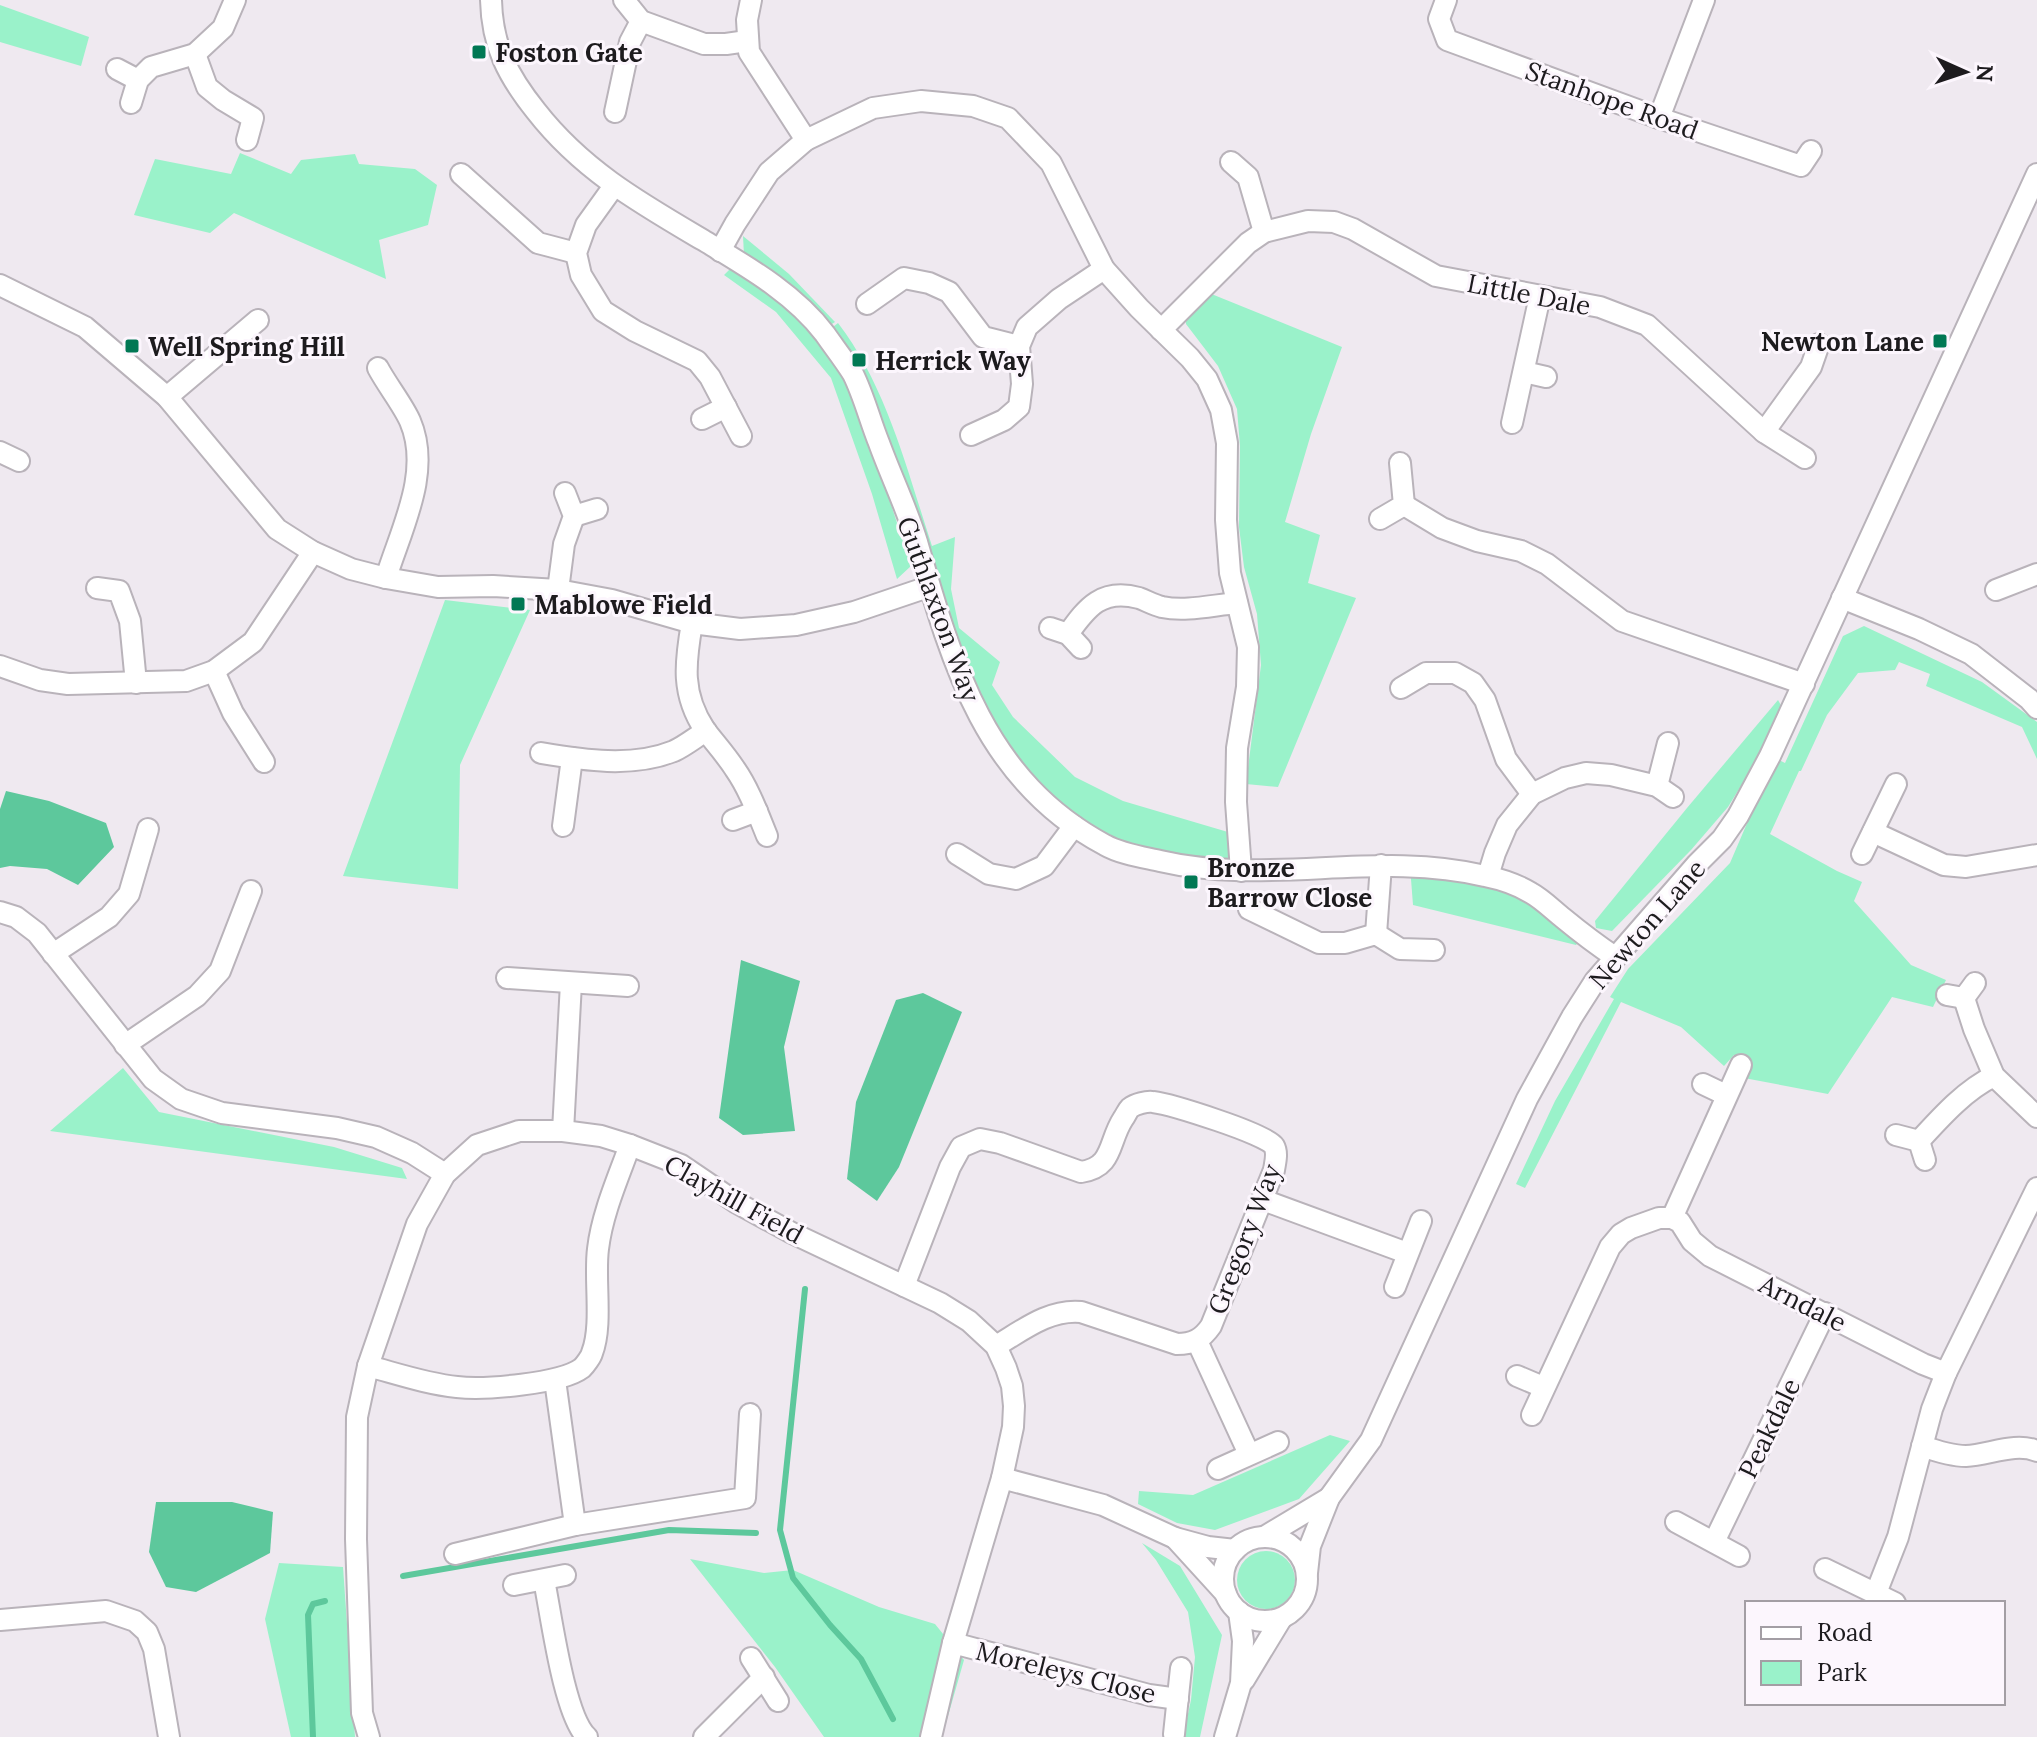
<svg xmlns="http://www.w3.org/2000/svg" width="2037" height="1737" font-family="Lora,serif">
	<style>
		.green { fill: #9af2ca }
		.water { fill: #5dc89c }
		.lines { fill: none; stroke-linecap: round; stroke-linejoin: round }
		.stream { stroke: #5dc89c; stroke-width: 6 }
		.minor-casing { stroke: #b9b3ba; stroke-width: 24 }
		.minor { stroke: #fff; stroke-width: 20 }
		.poi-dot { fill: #017854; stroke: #fcf6fd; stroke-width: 3 }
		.labels { text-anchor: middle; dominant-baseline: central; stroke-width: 6; stroke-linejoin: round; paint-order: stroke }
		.poi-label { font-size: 26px; font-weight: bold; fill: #1d1b1e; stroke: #fcf6fd; text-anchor: start }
		.street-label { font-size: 26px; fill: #1d1b1e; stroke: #fcf6fd }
	</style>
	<rect width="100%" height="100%" fill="#efe9f0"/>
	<g class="green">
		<polygon points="0,5 89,37 81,66 0,42"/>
		<polygon points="240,153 291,174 301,160 355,154 359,164 415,169 437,185 428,225 379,240 386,279 234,213 210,233 134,215 155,159 231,174"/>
		<polygon points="743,236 789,274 835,322 824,329 744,255"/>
		<polygon points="730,269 794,312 820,338 845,378 871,443 911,566 897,579 872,494 831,378 776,312 724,275"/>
		<polygon points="1209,293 1342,347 1311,434 1285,522 1320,535 1308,583 1356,598 1278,787 1246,784 1261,665 1257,614 1244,567 1239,527 1240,446 1237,409 1218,366 1186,324 1186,319"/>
		<path d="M838,323C887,387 907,470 932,546L955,537L951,589L959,628L1000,662L992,685L1013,717L1075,777L1123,801L1238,835L1241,871L1185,867L1074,826L976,712L881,439L824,334Z"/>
		<polygon points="445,600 530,610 460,765 458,889 343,876"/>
		<polygon points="1864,626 1982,682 2037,722 2037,759 2022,727 1926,686 1930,674 1899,662 1895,670 1858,673 1827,715 1801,771 1799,771 1770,834 1837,871 1862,882 1854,901 1911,965 1946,980 1933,1007 1892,997 1828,1094 1744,1078 1750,1062 1734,1055 1724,1066 1681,1027 1621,1002 1525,1188 1516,1184 1555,1101 1614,999 1610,997 1628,969 1730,863 1748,821 1779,760 1785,763 1843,636"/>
		<polygon points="1778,700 1783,709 1776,729 1728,807 1691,850 1612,931 1596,928 1595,921 1687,808"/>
		<polygon points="1410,866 1488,876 1584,935 1576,945 1413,905"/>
		<polygon points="123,1068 159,1112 334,1147 402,1168 407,1179 50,1131"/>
		<polygon points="1330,1435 1350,1441 1299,1499 1215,1530 1177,1523 1138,1504 1139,1491 1193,1495"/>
		<polygon points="1142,1543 1180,1566 1222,1635 1200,1737 1183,1737 1191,1700 1195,1657 1188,1612 1156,1560"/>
		<circle cx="1266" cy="1580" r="29"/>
		<polygon points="690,1559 764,1573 793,1570 879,1607 935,1624 964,1660 942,1737 824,1737 775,1667"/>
		<polygon points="279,1563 343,1567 355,1737 291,1737 265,1619"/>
	</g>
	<g class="water">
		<polygon points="6,791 49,801 106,823 114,847 78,885 47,869 10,866 0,868 0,809"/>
		<polygon points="741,960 800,981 784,1047 795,1131 743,1135 719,1118"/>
		<polygon points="923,993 962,1012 899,1167 877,1201 847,1179 856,1102 896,1000"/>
		<polygon points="156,1502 232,1502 273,1512 270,1553 196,1592 166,1587 149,1552"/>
	</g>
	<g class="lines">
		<g class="stream">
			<polyline points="805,1289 780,1530 793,1578 830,1625 861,1659 893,1719"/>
			<polyline points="403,1576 669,1530 756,1533"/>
			<polyline points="313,1737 308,1615 313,1604 325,1601"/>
		</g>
		<defs>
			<g id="minor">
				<path d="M491,0C492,46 508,76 536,111C582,170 640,203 703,240C746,266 794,293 825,334C834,347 845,361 853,374C864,396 870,421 879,443C891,476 907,509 917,542C952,664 985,781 1105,845C1121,854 1142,857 1160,861C1267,886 1378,850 1485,876C1500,879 1518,885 1531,893C1542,899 1553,910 1563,918C1580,932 1597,945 1615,957"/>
				<polyline points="624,0 641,21 704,44 726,44 747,41"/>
				<polyline points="751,0 747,20 749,52 806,140"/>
				<polyline points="1446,0 1439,19 1447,40 1659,118 1801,166 1811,151"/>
				<polyline points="195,54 207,87 223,100 253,118 247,140"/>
				<polyline points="117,69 138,80"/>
				<polyline points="131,103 138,80 151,67 195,54 223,28 235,0"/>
				<polyline points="615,112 630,42 641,21"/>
				<polyline points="1659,118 1704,0"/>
				<polyline points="1231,162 1248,177 1264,232"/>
				<polyline points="461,174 538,243 576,253"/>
				<polyline points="614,186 586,225 576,253 581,275 603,311 635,331 697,361 710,377 741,436"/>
				<polyline points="720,251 735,224 769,172 806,140 873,108 921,101 973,106 1008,118 1051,163 1104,269 1139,308 1190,358 1207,379 1221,410 1227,443 1226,520 1230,573 1248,647 1247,687 1237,748 1236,802 1241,871"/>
				<polyline points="0,285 85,327 167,397 277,529 313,552 351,569 386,578 438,587 493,586 558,590 612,600 692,623 740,629 796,625 854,612 928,587"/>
				<polyline points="867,304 904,278 929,283 949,292 983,337 1019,346"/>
				<polyline points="1161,330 1248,243 1264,232 1308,221 1334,222 1353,229 1436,276 1600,307 1647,325 1764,432"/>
				<path d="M378,368C387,385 403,405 410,421C432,472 401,529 386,578"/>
				<polyline points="1524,372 1546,377"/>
				<polyline points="167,397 258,320"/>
				<polyline points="702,419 726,407"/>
				<polyline points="1512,423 1540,296"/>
				<polyline points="971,435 1004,420 1019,407 1022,384 1019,346 1027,327 1059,299 1104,269"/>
				<polyline points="0,452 19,461"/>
				<polyline points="1805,458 1764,432 1811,367 1819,344"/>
				<polyline points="1404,505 1442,528 1477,541 1521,551 1547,564 1622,621 1804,684"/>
				<polyline points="574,516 597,509"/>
				<polyline points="1380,519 1404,505 1400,463"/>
				<polyline points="97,588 119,591 130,621 136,683"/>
				<polyline points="558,590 564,544 574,516 565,493"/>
				<polyline points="1996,590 2037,574"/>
				<polyline points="1842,598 1919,629 1971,654 2029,699 2037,708"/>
				<path d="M692,623C685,663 681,694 705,730C715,743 726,755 735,769C749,789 758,814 767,836"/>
				<polyline points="1050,628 1068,634 1081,648"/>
				<path d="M1068,634C1087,607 1102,588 1139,598C1147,601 1154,605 1162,607C1186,612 1213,605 1237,603"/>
				<polyline points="0,666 40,680 68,684 186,681 214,671 253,642 313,552"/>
				<polyline points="214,671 233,713 264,762"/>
				<polyline points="1401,688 1426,673 1455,673 1473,683 1485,700 1506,759 1532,794"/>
				<path d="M541,753C583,760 632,768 674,751C685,746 696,737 706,731"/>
				<polyline points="1657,786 1668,743"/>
				<polyline points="733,820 757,811"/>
				<polyline points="563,826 572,758"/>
				<polyline points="1873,832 1944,865 1966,867 2037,855"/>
				<polyline points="957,854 989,874 1016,879 1044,866 1074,826"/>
				<polyline points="1862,854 1896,784"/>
				<polyline points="1488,876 1495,853 1507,825 1532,794 1565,778 1586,773 1611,775 1657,786 1673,797"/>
				<polyline points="1249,909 1319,943 1345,943 1376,934 1400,949 1434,950"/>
				<polyline points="0,912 16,917 37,933 153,1079 181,1099 222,1113 337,1128 376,1137 412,1153 445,1174"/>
				<polyline points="1376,934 1381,865"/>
				<polyline points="53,954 109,917 129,894 148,829"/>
				<polyline points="507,978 628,986"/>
				<polyline points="1947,995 1964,998 1975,983"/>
				<polyline points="1964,998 1974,1029 1994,1076 2037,1117"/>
				<polyline points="125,1045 197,996 220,971 251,891"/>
				<polyline points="1703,1084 1726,1095"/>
				<polyline points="563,1131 571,983"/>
				<polyline points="1896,1135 1919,1141 1925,1160"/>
				<path d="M1919,1141C1941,1117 1965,1090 1994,1076"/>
				<polyline points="1263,1200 1407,1253"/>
				<polyline points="1672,1218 1741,1065"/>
				<path d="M904,1286L950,1167L961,1147L980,1139L1000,1143L1081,1172C1114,1167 1108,1142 1123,1119C1126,1115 1127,1111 1130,1108C1135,1104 1147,1101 1153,1102C1170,1104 1267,1134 1274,1146C1278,1153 1275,1163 1274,1170L1211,1326C1202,1339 1193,1344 1177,1344L1081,1312C1049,1309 1023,1330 996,1346"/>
				<polyline points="1395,1287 1421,1221"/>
				<polyline points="1197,1341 1249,1454"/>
				<path d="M368,1366C398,1374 427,1384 457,1387C484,1390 561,1384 582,1368C585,1365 591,1357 592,1353C603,1325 594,1279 598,1249C602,1214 618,1178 630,1145"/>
				<polyline points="1517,1376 1543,1387"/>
				<polyline points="555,1380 575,1525"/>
				<polyline points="1532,1415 1610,1247 1621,1234 1631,1228 1659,1218 1672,1218 1680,1222 1692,1241 1710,1256 1923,1364 1946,1373"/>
				<path d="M1922,1446C1936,1451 1952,1456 1966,1456C1989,1455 2015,1442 2037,1451"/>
				<polyline points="1218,1469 1278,1442"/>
				<polyline points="1002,1478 1103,1505 1175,1538 1208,1547 1235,1550"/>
				<polyline points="1676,1522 1739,1556"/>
				<polyline points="1264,1537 1329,1498"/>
				<circle cx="1265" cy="1579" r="42"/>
				<polyline points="1175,1538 1226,1594"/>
				<polyline points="1714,1542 1825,1313"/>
				<polyline points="455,1554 575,1525 745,1498 750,1414"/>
				<polyline points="1825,1569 1895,1603"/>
				<polyline points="1307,1573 1310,1546 1329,1498 1371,1440 1527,1099 1572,1017 1595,981 1697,864 1722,839 1738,816 1770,756 2037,174"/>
				<path d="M544,1580C551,1614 564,1716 587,1737"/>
				<polyline points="514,1585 565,1575"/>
				<polyline points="1876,1593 1898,1537 1932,1409 1946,1373 2037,1188"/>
				<polyline points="0,1620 106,1611 135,1621 147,1632 154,1649 169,1737"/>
				<polyline points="953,1643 1149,1695 1178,1699"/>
				<polyline points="751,1658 778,1701"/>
				<polyline points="1244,1680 1281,1619"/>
				<polyline points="1174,1734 1181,1668"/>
				<polyline points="369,1737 362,1713 356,1539 357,1417 368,1366 417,1224 445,1174 477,1145 519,1131 563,1131 601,1136 630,1145 681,1165 737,1203 792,1233 940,1303 969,1321 996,1346 1006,1368 1012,1386 1014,1406 1013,1427 1002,1478 953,1643 931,1737"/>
				<polyline points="704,1737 764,1677"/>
				<polyline points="1225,1737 1241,1683 1243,1641 1239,1612"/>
			</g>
		</defs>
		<use href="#minor" class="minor-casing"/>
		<use href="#minor" class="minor"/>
	</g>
	<g class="poi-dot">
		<rect x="471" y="44" width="16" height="16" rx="4"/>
		<rect x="1932" y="333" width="16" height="16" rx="4"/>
		<rect x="124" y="338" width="16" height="16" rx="4"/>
		<rect x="851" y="352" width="16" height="16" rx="4"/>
		<rect x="510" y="596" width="16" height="16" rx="4"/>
		<rect x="1183" y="874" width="16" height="16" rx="4"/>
	</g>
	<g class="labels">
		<g class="poi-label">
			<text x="495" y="52">Foston Gate</text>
			<text x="1924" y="341" text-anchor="end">Newton Lane</text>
			<text x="148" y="346">Well Spring Hill</text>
			<text x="875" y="360">Herrick Way</text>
			<text x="534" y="604">Mablowe Field</text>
			<text x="1207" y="867">Bronze<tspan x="1207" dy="30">Barrow Close</tspan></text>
		</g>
		<g class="street-label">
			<text transform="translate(1612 100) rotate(20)">Stanhope Road</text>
			<text transform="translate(1529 294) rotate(11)">Little Dale</text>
			<text transform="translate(939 609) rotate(70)">Guthlaxton Way</text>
			<text transform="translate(1647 924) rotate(-49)">Newton Lane</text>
			<text transform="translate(734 1199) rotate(29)">Clayhill Field</text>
			<text transform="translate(1244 1239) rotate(-69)">Gregory Way</text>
			<text transform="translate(1803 1303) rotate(27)">Arndale</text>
			<text transform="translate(1769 1428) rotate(-64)">Peakdale</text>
			<text transform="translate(1066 1672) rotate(14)">Moreleys Close</text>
		</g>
	</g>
	<rect x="1745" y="1601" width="260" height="104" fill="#fcf6fd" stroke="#a39ea4" stroke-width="2"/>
	<rect x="1761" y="1627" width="40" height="12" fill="#ffffff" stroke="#a39ea4" stroke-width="2"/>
	<text x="1817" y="1641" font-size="24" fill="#1d1b1e">Road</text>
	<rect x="1761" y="1661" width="40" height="24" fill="#9af2ca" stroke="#a39ea4" stroke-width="2"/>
	<text x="1817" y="1681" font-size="24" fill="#1d1b1e">Park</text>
	<g transform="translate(1965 72) rotate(93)" stroke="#fcf6fd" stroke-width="6" paint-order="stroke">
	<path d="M0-6L14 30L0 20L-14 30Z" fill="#1d1b1e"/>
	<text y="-12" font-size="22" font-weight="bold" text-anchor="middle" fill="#1d1b1e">N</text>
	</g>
</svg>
